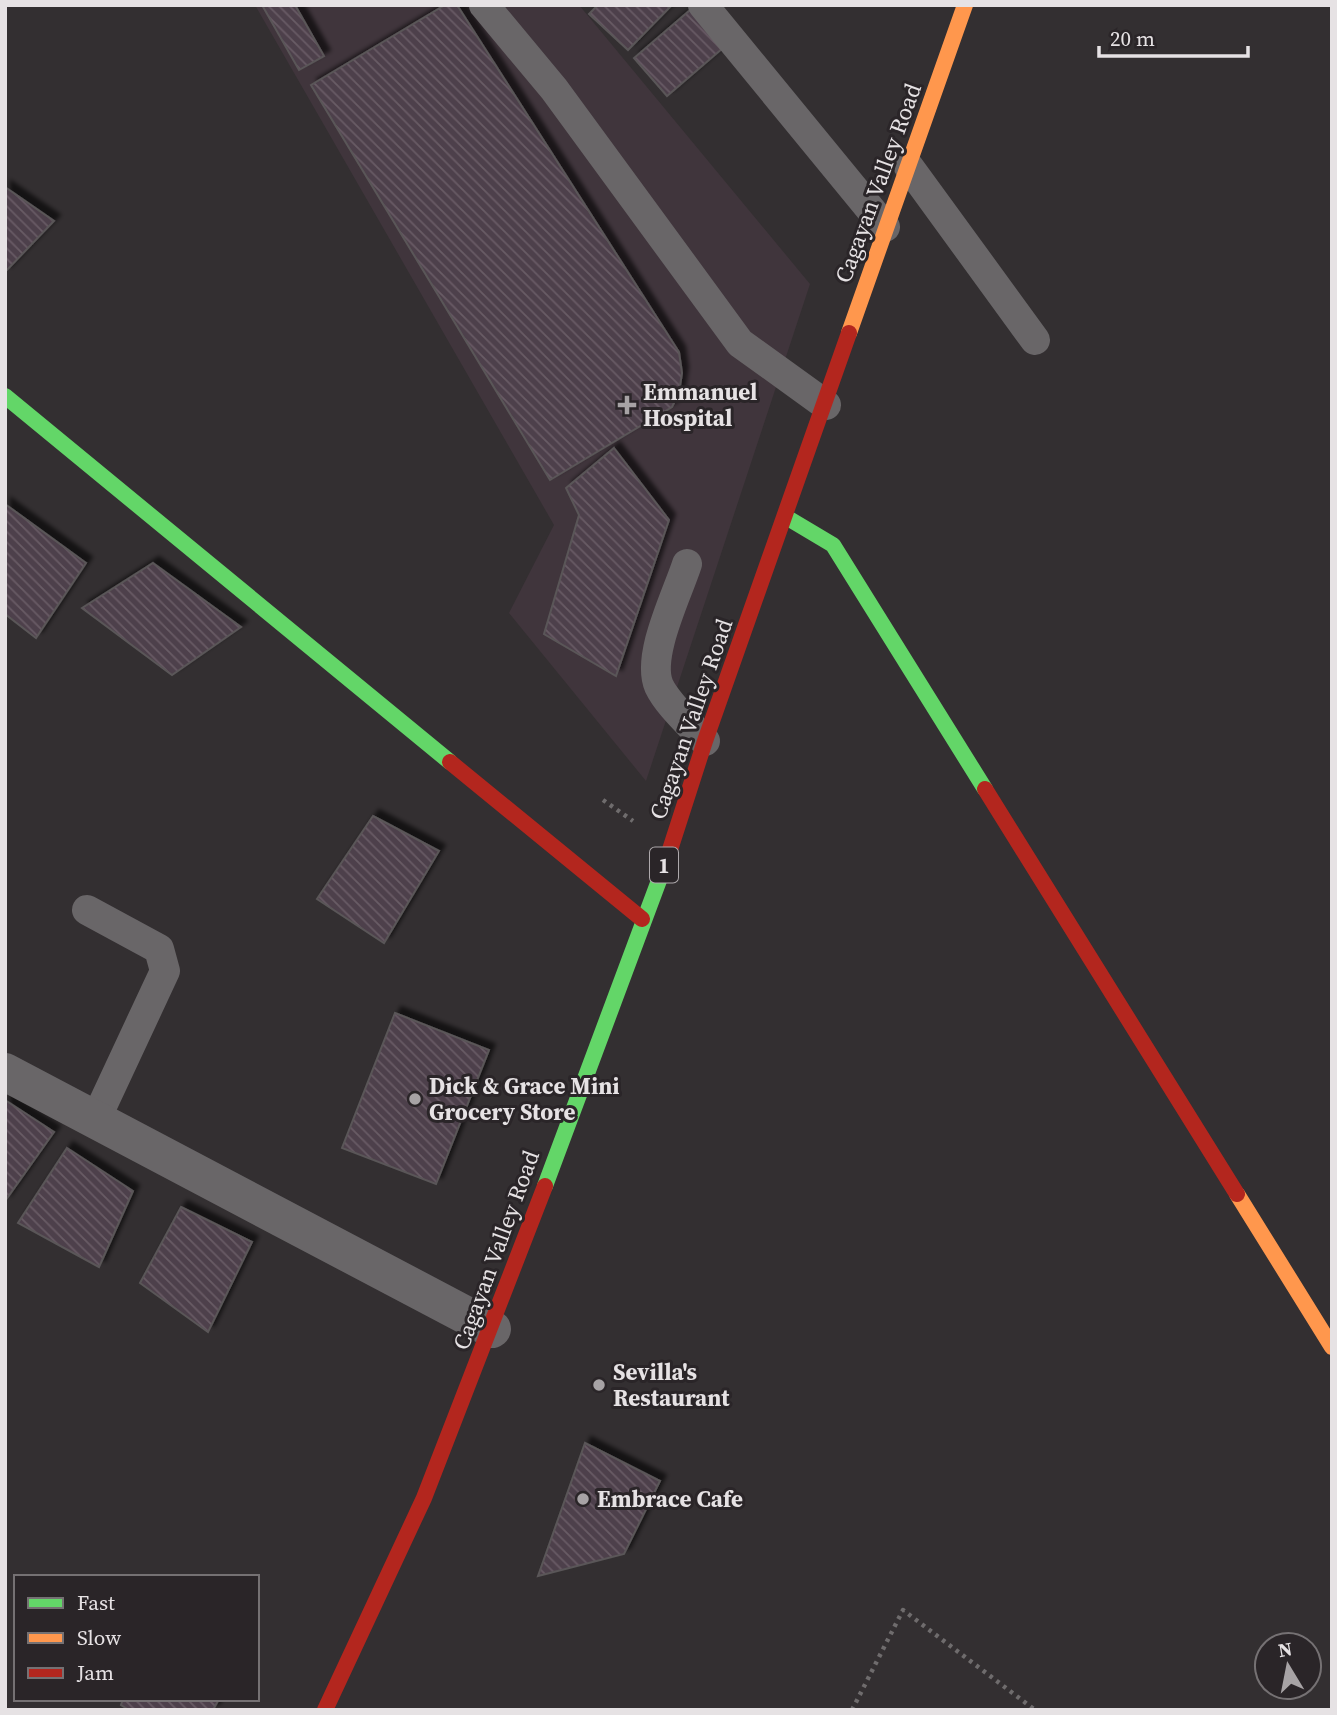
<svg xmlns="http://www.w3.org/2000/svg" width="1337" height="1715" font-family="'Source Serif 4',serif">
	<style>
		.built { fill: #40353c }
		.building { fill: url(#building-back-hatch); stroke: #5a5658; stroke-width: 2; filter: url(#shadow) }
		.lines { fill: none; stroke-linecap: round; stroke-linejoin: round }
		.path { stroke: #6f6c6d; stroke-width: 4.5; stroke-dasharray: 3.5 5; stroke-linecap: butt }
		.lane { stroke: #696668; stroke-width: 30 }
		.street { stroke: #696668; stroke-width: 38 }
		.fast { stroke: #63d668; stroke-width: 16 }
		.slow { stroke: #ff974d; stroke-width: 16 }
		.jam { stroke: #b3261e; stroke-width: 16 }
		.poi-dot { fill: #a7a3a5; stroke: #2a2528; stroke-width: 2.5 }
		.labels { text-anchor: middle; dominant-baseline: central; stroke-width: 6; stroke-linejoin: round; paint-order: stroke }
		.shield { fill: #2a2528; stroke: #aea9ac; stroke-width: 2 }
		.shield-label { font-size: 21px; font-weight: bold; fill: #e6e2e4 }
		.street-label { font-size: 23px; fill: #e6e2e4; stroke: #2a2528 }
		.poi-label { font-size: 23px; font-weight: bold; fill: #e6e2e4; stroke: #2a2528; text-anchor: start }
	</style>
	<defs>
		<pattern id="building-back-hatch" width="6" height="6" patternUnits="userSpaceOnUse" patternTransform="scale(1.75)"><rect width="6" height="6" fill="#4e404b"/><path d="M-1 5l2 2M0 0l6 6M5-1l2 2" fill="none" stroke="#685b65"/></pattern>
		<filter id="shadow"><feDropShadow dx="6" dy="-6" stdDeviation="2" flood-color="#0009"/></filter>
	</defs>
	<rect width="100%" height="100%" fill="#332f31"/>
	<polygon class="built" points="255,5 579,5 810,284 646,781 509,613 554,525"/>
	<g class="building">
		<polygon points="262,5 295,5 324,56 299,70"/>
		<polygon points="445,5 457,5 679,352 682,373 679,393 672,407 550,480 311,85"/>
		<polygon points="598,5 672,5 628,50 589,14"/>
		<polygon points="696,5 730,42 667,96 634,58"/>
		<polygon points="5,187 54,221 5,272"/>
		<polygon points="614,448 669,520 616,676 544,634 579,515 566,488"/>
		<polygon points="5,504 86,563 36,638 5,614"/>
		<polygon points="153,563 241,627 172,675 82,608"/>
		<polygon points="373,816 439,851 384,943 317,899"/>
		<polygon points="395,1013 489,1050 436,1184 342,1148"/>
		<polygon points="5,1100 54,1132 5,1201"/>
		<polygon points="67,1148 133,1191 99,1267 18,1223"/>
		<polygon points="181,1207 252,1242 208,1332 140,1283"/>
		<polygon points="585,1443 660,1481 624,1554 538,1576"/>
		<polygon points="123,1699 219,1699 213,1710 129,1710 121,1705"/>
	</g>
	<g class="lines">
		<g class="path">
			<polyline points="603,800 633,821"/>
			<polyline points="852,1710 903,1610 1035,1710"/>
		</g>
		<g class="lane">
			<polyline points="484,5 554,89 740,343 826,405"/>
			<polyline points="703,5 885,227"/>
			<polyline points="909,167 1035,340"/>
			<path d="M687,564C677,595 646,656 659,686C668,705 691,725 705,741"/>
			<polyline points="87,910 159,949 165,971 95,1121"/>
		</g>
		<polyline class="street" points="5,1072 492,1329"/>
		<g class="fast">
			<polyline points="5,396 450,762"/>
			<polyline points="786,517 833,545 985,789"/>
			<polyline points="545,1186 667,859"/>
		</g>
		<g class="slow">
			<polyline points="849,333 965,5"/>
			<polyline points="1237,1194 1332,1347"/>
		</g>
		<g class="jam">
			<polyline points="450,762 642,919"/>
			<polyline points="985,789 1237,1194"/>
			<polyline points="667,859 705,741 849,333"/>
			<polyline points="325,1710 424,1498 545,1186"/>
		</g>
	</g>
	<g class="poi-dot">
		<path d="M623.5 394.5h7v7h7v7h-7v7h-7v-7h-7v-7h7z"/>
		<circle cx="415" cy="1099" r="7"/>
		<circle cx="599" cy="1385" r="7"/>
		<circle cx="583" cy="1499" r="7"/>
	</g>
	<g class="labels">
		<rect class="shield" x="650" y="847.5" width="28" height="35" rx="5"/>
		<g class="shield-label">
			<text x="664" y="865">1</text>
		</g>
		<g class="street-label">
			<text transform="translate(878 183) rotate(-70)">Cagayan Valley Road</text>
			<text transform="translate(691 719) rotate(-71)">Cagayan Valley Road</text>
			<text transform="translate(496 1250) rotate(-70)">Cagayan Valley Road</text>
		</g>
		<g class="poi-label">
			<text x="643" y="392">Emmanuel<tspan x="643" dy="26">Hospital</tspan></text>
			<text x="429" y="1086">Dick &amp; Grace Mini<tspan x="429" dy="26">Grocery Store</tspan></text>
			<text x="613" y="1372">Sevilla's<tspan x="613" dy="26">Restaurant</tspan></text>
			<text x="597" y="1499">Embrace Cafe</text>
		</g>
	</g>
	<rect width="1337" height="1715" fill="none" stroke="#e6e2e4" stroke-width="14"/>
	<rect x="14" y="1575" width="245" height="126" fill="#2a2528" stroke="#757173" stroke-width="2"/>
	<rect x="28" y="1598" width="35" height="10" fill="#63d668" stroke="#757173" stroke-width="2"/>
	<text x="77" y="1610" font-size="21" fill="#e6e2e4">Fast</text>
	<rect x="28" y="1633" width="35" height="10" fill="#ff974d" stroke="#757173" stroke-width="2"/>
	<text x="77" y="1645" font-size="21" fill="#e6e2e4">Slow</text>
	<rect x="28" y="1668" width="35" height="10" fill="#b3261e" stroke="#757173" stroke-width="2"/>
	<text x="77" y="1680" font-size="21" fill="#e6e2e4">Jam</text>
	<g transform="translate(1288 1666) rotate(350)"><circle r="33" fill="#2a2528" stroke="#757173" stroke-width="2"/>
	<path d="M0-5L12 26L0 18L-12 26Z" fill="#a7a3a5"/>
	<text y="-10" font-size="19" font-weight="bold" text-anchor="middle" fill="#e6e2e4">N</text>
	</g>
	<path d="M1099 46v10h149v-10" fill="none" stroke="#e6e2e4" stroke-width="3.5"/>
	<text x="1110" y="46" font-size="21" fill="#e6e2e4" stroke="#2a2528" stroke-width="5" paint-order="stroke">20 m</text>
</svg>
